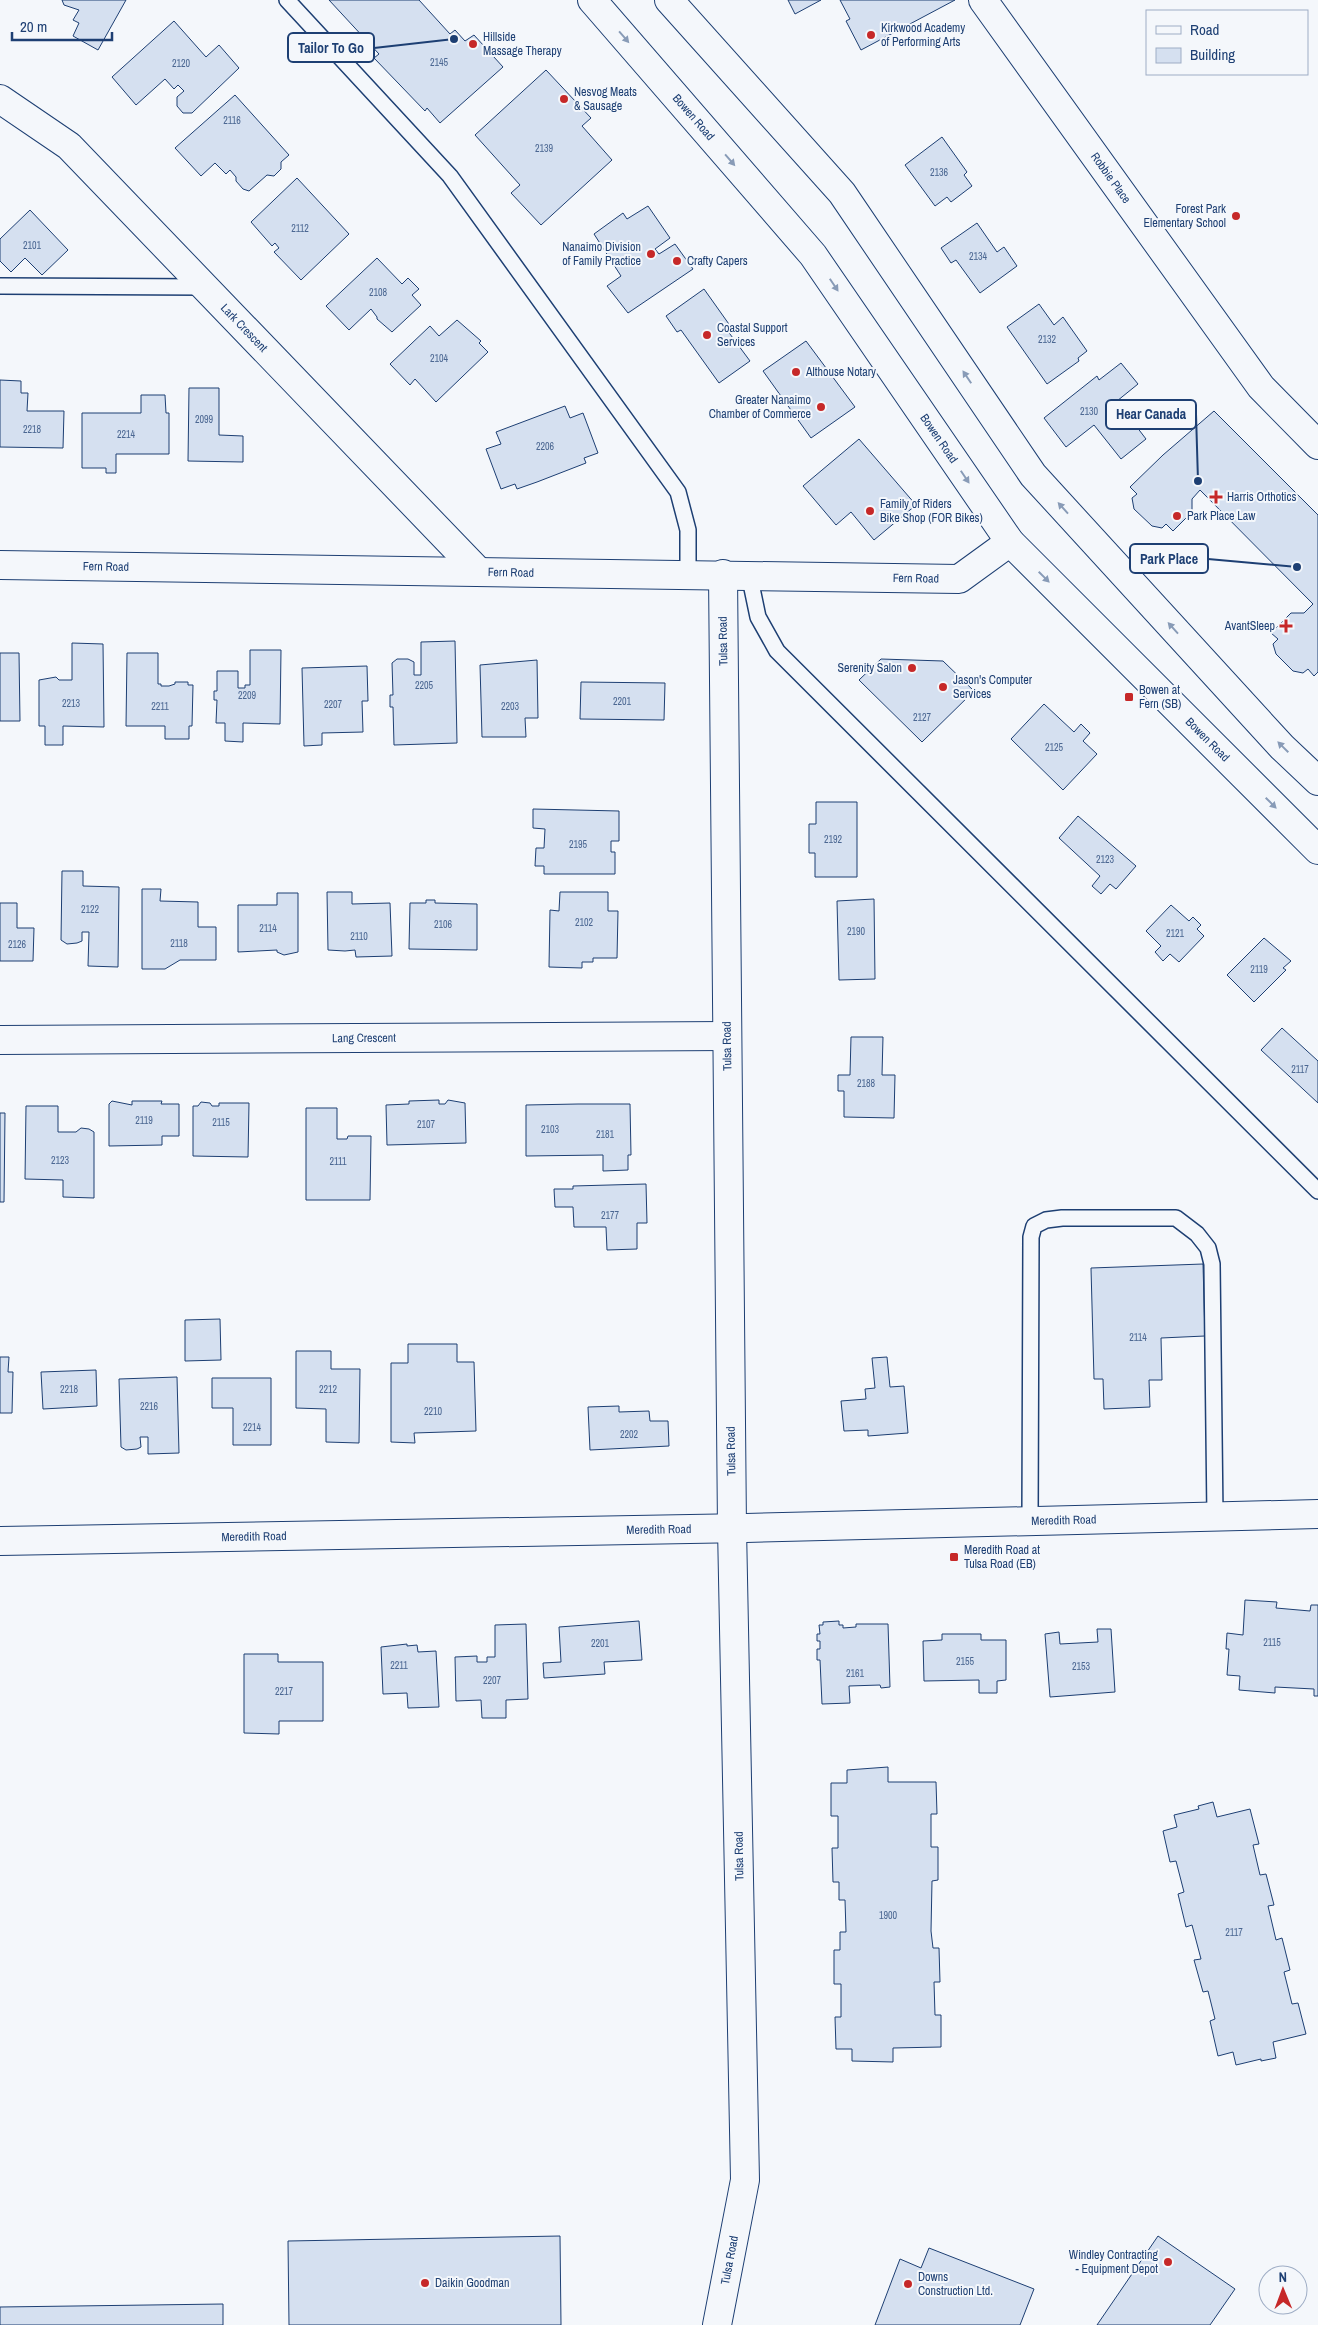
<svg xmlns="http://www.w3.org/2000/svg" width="1318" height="2325" font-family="'Archivo Narrow',sans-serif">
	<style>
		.building { fill: #d5e0f0; stroke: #1d3f73 }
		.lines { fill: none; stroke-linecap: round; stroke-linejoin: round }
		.service-casing { stroke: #1d3f73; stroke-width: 18 }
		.minor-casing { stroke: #1d3f73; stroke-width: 30 }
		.tertiary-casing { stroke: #1d3f73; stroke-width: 30 }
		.secondary-casing { stroke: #1d3f73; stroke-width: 30 }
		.service { stroke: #f4f7fb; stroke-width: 15 }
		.minor { stroke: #f4f7fb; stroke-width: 28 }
		.tertiary { stroke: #f4f7fb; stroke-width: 28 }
		.secondary { stroke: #f4f7fb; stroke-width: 28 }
		.oneway { fill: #889bb7 }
		.poi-dot { fill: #c62828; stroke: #f4f7fb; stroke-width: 2 }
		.labels { text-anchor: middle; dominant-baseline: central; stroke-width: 4; stroke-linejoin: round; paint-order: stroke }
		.number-label { font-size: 10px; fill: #4b6792 }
		.poi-label { font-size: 12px; fill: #1d3f73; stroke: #f4f7fb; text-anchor: start }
		.street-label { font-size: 12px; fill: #1d3f73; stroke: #f4f7fb }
		.leader { fill: none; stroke: #1d3f73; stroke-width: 2 }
		.callout-dot { fill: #1d3f73; stroke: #f4f7fb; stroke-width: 2 }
		.callout { fill: #f4f7fb; stroke: #1d3f73; stroke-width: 2 }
		.callout-label { font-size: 14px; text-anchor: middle; font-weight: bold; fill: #1d3f73 }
	</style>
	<rect width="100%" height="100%" fill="#f4f7fb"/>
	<g class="building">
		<polygon points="62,0 126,0 98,50 73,36 79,23 73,20 79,10 64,5"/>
		<polygon points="329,0 419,0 450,34 455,30 465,41 474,35 503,67 440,123 427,108 425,111 374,58 379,54"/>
		<polygon points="788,0 821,0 795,14"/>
		<polygon points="840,0 955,0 861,50 846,21 850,19"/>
		<polygon points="174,21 206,57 219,45 239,68 192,113 183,113 177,106 177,97 184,91 178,85 174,89 165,79 136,105 112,77"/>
		<polygon points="546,70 591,118 582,126 612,160 541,225 511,193 520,185 475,135"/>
		<polygon points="235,95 289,155 281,162 281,169 274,176 267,175 249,191 243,189 236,181 236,177 230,170 226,174 215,163 201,176 175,148"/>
		<polygon points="942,137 967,172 964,175 972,186 951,202 947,197 935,206 905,165"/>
		<polygon points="297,178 349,234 301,280 274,252 279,248 275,243 272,246 251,222"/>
		<polygon points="648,206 670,238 655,249 659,254 675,244 693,269 628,313 607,286 621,276 594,234 623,213 627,219"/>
		<polygon points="30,210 68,250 42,275 25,258 11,272 0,261 0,239"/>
		<polygon points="977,223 997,252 1004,247 1017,266 980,293 956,260 951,263 941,248"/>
		<polygon points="377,258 402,284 408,278 419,289 412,295 421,305 392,332 377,319 377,317 371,309 349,330 326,306"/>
		<polygon points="704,289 731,327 727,330 750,361 719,383 681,330 677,332 666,316"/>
		<polygon points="1039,304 1054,325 1063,317 1087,351 1078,358 1079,361 1047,384 1007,327"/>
		<polygon points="457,320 481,341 479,343 488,352 436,402 415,379 410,385 390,364 430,326 439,336"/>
		<polygon points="806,341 855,407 811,438 763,371"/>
		<polygon points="1121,363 1138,384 1117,401 1146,439 1121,459 1094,425 1066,447 1044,418 1097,376 1099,380"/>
		<polygon points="0,380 21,381 21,393 28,393 27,411 64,411 63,448 0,447"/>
		<polygon points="189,388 219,388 219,435 243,436 243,462 188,461"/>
		<polygon points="141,395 165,395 166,413 169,413 169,454 116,454 116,473 106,473 106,468 82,468 82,413 141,413"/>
		<polygon points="565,406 570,418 583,413 598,453 584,458 586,463 537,482 517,489 515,484 501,489 486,449 501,444 496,432"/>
		<polygon points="1214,411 1318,515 1318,672 1314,676 1308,669 1303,673 1293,671 1276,654 1273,644 1278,639 1271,633 1291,613 1304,613 1313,604 1200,490 1192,499 1192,512 1173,531 1166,524 1162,528 1152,526 1134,509 1132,498 1137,494 1130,487 1163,455"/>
		<polygon points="859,439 916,505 874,540 851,512 836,525 803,486"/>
		<polygon points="455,641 457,743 394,745 393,707 390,707 390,695 393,695 392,663 397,659 408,659 414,662 414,675 421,675 421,642"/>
		<polygon points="72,643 103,644 104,727 63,726 63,745 45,745 45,726 39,726 39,680 56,677 59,680 72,680"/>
		<polygon points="250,650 281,650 280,724 243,723 243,742 225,741 225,723 216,723 217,700 214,700 214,691 217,691 217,671 238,671 238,688 245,688 245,685 250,685"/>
		<polygon points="0,653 19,653 20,721 0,721"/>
		<polygon points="127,653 158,653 158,684 161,684 161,686 169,686 175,684 175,682 188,682 188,685 193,685 192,726 189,726 189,739 165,739 165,726 126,726"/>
		<polygon points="881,659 943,661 974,691 922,742 859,680"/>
		<polygon points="537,660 538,718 525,718 526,737 482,737 480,665"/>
		<polygon points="367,666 368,701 362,701 363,732 322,733 322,745 304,746 302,668"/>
		<polygon points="581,682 665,683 664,720 580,719"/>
		<polygon points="1044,704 1074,732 1081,724 1090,733 1083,741 1097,754 1063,790 1011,739"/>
		<polygon points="816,802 857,802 857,877 815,877 815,853 809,853 809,824 816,824"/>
		<polygon points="533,809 619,811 619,841 611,841 611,852 615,852 615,874 544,874 544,866 535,866 536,848 544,848 545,829 533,828"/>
		<polygon points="1078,816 1136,866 1116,889 1110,884 1101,894 1092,886 1100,876 1059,838"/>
		<polygon points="62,871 83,871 83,886 119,887 118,967 88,966 89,932 82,932 82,941 77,943 67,944 61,940"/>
		<polygon points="142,889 161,889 160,901 198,902 198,927 216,927 216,960 180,960 165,969 142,969"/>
		<polygon points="327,892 352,892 352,904 390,903 392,956 356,957 355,950 345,951 328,950"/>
		<polygon points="560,892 608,892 608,911 618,911 617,958 593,958 593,962 582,962 582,968 549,967 550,910 559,911"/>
		<polygon points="277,893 298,893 298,952 284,955 277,952 277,950 238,952 238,905 277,905"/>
		<polygon points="874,899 875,979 839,980 837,901"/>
		<polygon points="426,900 435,900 435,903 477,904 477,950 409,949 410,903 426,903"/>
		<polygon points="0,903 17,903 17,928 34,928 33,961 0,961"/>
		<polygon points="1171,905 1189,921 1193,917 1201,925 1197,929 1204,936 1179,962 1170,954 1163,961 1155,952 1161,946 1146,931"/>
		<polygon points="1264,938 1291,961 1283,968 1286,970 1254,1002 1227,975"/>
		<polygon points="1282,1028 1318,1061 1318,1103 1261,1050"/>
		<polygon points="851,1037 883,1037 882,1075 895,1075 894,1118 844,1117 844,1091 838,1091 838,1075 850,1075"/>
		<polygon points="439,1100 439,1104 445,1104 448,1100 465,1103 466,1143 387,1145 386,1105 409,1104 409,1101"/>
		<polygon points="112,1101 132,1105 132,1101 162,1101 161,1104 179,1104 179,1136 162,1136 162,1145 109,1146 109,1104"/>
		<polygon points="201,1102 210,1103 212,1106 219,1106 219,1103 249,1103 248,1157 193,1156 193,1106 198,1106"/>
		<polygon points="578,1104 630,1104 631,1155 628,1155 628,1170 603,1171 603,1155 526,1156 526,1105"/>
		<polygon points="26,1106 58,1106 58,1132 76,1132 81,1128 89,1129 94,1132 94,1198 63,1197 63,1180 25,1179"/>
		<polygon points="306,1108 337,1108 337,1139 347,1139 348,1136 371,1136 370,1200 306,1200"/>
		<polygon points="0,1113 5,1113 4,1202 0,1202"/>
		<polygon points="646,1184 647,1223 637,1223 637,1249 607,1250 606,1227 574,1227 573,1207 555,1207 554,1189 573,1189 573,1186"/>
		<polygon points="1203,1264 1205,1336 1161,1338 1162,1380 1149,1380 1150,1407 1104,1409 1103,1379 1094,1379 1091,1268"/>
		<polygon points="220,1319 221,1360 185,1361 185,1320"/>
		<polygon points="408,1344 457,1344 457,1362 474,1362 476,1431 414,1433 415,1443 391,1442 391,1363 408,1363"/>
		<polygon points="296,1351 331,1351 331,1369 360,1369 359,1443 326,1442 326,1409 296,1408"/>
		<polygon points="0,1357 9,1357 8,1372 13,1372 12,1413 0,1413"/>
		<polygon points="887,1357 890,1387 904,1386 908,1433 868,1436 868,1430 844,1431 841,1401 866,1399 865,1389 875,1388 872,1358"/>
		<polygon points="96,1370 97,1406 43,1409 41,1372"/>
		<polygon points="177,1377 179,1453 148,1454 148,1437 140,1437 141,1447 137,1449 126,1450 121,1447 119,1379"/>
		<polygon points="212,1378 271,1378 271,1445 233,1445 233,1408 212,1408"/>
		<polygon points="619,1406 619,1412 649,1411 650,1421 668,1421 669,1446 590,1450 588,1407"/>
		<polygon points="1245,1600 1277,1602 1276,1608 1310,1611 1311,1605 1318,1605 1318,1696 1314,1696 1314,1689 1275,1687 1275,1693 1239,1690 1240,1676 1227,1675 1229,1649 1226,1649 1227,1633 1243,1635"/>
		<polygon points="639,1621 642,1660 604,1662 605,1674 544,1678 543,1663 561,1662 559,1627"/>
		<polygon points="839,1621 839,1625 843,1625 843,1628 856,1627 856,1624 888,1624 890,1687 881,1688 880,1685 849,1686 850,1703 822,1704 820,1660 817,1660 817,1649 820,1649 820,1641 817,1641 817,1634 820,1634 819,1625 823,1625 823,1622"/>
		<polygon points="526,1624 528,1699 506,1700 506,1718 482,1718 481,1700 456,1701 455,1657 477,1656 477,1662 487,1662 487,1657 495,1657 495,1625"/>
		<polygon points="1097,1629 1111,1629 1115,1692 1050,1697 1045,1634 1059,1632 1060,1644 1098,1642"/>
		<polygon points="942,1634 981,1634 981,1640 1006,1640 1006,1680 997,1681 997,1693 979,1693 979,1680 924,1681 923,1641 942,1640"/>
		<polygon points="407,1644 407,1646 417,1645 418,1652 436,1651 439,1707 408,1708 407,1693 383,1694 381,1647"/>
		<polygon points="244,1654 278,1654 278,1662 323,1662 323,1721 279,1721 279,1734 244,1733"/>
		<polygon points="888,1767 888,1782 936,1782 937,1814 931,1814 931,1847 938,1847 938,1880 932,1881 931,1931 933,1948 939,1948 940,1982 934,1982 935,2015 941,2015 941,2047 893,2048 893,2062 852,2061 852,2049 836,2049 835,2017 841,2017 841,1984 834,1984 834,1950 840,1950 840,1932 846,1932 845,1900 839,1900 839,1882 833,1882 832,1848 838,1848 838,1816 831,1816 831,1783 847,1783 847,1770"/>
		<polygon points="1213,1802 1217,1817 1250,1809 1259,1844 1253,1845 1260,1875 1266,1874 1274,1905 1268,1906 1276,1940 1282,1938 1290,1970 1284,1972 1292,2004 1298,2003 1306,2034 1273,2042 1276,2058 1261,2061 1261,2059 1236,2065 1233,2052 1218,2056 1210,2021 1215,2019 1208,1991 1203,1992 1194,1960 1201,1959 1192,1925 1186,1927 1178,1894 1184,1892 1176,1861 1170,1862 1163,1831 1177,1827 1174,1815 1199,1809 1198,1806"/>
		<polygon points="560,2236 561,2325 289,2325 288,2241"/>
		<polygon points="1158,2236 1235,2289 1210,2325 1097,2325"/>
		<polygon points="929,2248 1034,2289 1020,2325 875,2325 900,2259 921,2268"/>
		<polygon points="223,2304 223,2325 0,2325 0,2307"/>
	</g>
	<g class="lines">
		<defs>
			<g id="service">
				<polyline points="287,0 450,176 678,492 688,530 688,574"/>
				<polyline points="0,286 205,287"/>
				<polyline points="749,574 758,617 777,651 1318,1191"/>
				<polyline points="1030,1521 1031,1237 1034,1226 1046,1220 1062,1218 1176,1218 1197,1234 1208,1248 1212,1264 1215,1517"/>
			</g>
			<g id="minor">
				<path id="s1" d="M983,0L1261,387L1318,445"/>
				<path id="s2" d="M0,99L69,146L478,571"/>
				<path id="s3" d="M0,565L959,579L1010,542"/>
				<path id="s4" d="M0,1040L727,1036"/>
				<path id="s5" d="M717,2325L745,2180L732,1528L723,574"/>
			</g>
			<g id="tertiary">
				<path id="s6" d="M0,1541L746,1528L1318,1514"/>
			</g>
			<g id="secondary">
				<path id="s7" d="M592,0L813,255L1010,542L1318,850"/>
				<polyline points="669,0 842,193 1033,475 1282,747 1318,781"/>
			</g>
		</defs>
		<use href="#service" class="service-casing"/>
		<use href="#minor" class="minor-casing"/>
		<use href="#tertiary" class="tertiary-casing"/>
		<use href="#secondary" class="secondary-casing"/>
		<use href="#service" class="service"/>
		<use href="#minor" class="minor"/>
		<use href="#tertiary" class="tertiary"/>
		<use href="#secondary" class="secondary"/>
	</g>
	<defs><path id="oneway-solid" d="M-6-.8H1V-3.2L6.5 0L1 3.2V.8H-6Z" transform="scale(1.25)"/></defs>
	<g class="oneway">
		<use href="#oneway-solid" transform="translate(624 37) rotate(49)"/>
		<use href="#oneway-solid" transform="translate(730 160) rotate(49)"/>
		<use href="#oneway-solid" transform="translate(834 285) rotate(56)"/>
		<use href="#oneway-solid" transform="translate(967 377) rotate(-124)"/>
		<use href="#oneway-solid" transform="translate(965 477) rotate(56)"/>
		<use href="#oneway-solid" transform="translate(1063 508) rotate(-132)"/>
		<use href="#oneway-solid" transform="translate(1044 577) rotate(45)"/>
		<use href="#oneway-solid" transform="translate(1173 628) rotate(-132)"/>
		<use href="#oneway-solid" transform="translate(1283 747) rotate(-135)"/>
		<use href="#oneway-solid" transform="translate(1271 803) rotate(45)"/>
	</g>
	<g class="poi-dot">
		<circle cx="871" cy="35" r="5"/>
		<circle cx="473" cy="44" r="5"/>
		<circle cx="564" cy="99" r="5"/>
		<circle cx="1236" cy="216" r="5"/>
		<circle cx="651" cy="254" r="5"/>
		<circle cx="677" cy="261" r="5"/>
		<circle cx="707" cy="335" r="5"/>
		<circle cx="796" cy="372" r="5"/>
		<circle cx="821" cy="407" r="5"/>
		<path d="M1213.5 489.5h5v5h5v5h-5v5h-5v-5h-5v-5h5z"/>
		<circle cx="870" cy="511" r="5"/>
		<circle cx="1177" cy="516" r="5"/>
		<path d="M1283.5 618.5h5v5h5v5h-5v5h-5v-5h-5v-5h5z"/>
		<circle cx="912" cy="668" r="5"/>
		<circle cx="943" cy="687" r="5"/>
		<rect x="1124" y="692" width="10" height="10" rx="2.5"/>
		<rect x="949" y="1552" width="10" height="10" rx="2.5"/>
		<circle cx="1168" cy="2262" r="5"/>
		<circle cx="425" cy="2283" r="5"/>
		<circle cx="908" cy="2284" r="5"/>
	</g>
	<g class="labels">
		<g class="number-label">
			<text x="439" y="62">2145</text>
			<text x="181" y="63">2120</text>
			<text x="232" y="120">2116</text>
			<text x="544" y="148">2139</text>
			<text x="939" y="172">2136</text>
			<text x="300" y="228">2112</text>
			<text x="32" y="245">2101</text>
			<text x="978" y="256">2134</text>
			<text x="378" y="292">2108</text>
			<text x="1047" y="339">2132</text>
			<text x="439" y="358">2104</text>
			<text x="1089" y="411">2130</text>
			<text x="204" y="419">2099</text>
			<text x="32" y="429">2218</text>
			<text x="126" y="434">2214</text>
			<text x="545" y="446">2206</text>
			<text x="424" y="685">2205</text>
			<text x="247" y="695">2209</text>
			<text x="622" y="701">2201</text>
			<text x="71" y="703">2213</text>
			<text x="333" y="704">2207</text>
			<text x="160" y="706">2211</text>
			<text x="510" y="706">2203</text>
			<text x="922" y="717">2127</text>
			<text x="1054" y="747">2125</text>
			<text x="833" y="839">2192</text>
			<text x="578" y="844">2195</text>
			<text x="1105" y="859">2123</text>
			<text x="90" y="909">2122</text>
			<text x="584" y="922">2102</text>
			<text x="443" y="924">2106</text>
			<text x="268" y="928">2114</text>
			<text x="856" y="931">2190</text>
			<text x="1175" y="933">2121</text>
			<text x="359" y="936">2110</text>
			<text x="179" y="943">2118</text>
			<text x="17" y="944">2126</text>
			<text x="1259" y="969">2119</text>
			<text x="1300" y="1069">2117</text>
			<text x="866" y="1083">2188</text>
			<text x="144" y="1120">2119</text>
			<text x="221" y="1122">2115</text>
			<text x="426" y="1124">2107</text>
			<text x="550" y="1129">2103</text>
			<text x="605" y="1134">2181</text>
			<text x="60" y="1160">2123</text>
			<text x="338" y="1161">2111</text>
			<text x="610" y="1215">2177</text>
			<text x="1138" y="1337">2114</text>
			<text x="69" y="1389">2218</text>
			<text x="328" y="1389">2212</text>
			<text x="149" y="1406">2216</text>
			<text x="433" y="1411">2210</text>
			<text x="252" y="1427">2214</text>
			<text x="629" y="1434">2202</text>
			<text x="1272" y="1642">2115</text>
			<text x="600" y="1643">2201</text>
			<text x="965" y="1661">2155</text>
			<text x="399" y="1665">2211</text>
			<text x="1081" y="1666">2153</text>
			<text x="855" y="1673">2161</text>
			<text x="492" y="1680">2207</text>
			<text x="284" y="1691">2217</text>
			<text x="888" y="1915">1900</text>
			<text x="1234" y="1932">2117</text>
		</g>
		<g class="poi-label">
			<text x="881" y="28">Kirkwood Academy<tspan x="881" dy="14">of Performing Arts</tspan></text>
			<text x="483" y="37">Hillside<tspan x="483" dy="14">Massage Therapy</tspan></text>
			<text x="574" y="92">Nesvog Meats<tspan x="574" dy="14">&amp; Sausage</tspan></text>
			<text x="1226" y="209" text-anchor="end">Forest Park<tspan x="1226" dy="14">Elementary School</tspan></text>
			<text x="641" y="247" text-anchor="end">Nanaimo Division<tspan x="641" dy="14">of Family Practice</tspan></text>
			<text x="687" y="261">Crafty Capers</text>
			<text x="717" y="328">Coastal Support<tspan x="717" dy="14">Services</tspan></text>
			<text x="806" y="372">Althouse Notary</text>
			<text x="811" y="400" text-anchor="end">Greater Nanaimo<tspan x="811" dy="14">Chamber of Commerce</tspan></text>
			<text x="1227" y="497">Harris Orthotics</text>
			<text x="880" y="504">Family of Riders<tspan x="880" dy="14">Bike Shop (FOR Bikes)</tspan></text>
			<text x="1187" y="516">Park Place Law</text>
			<text x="1275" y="626" text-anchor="end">AvantSleep</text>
			<text x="902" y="668" text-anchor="end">Serenity Salon</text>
			<text x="953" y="680">Jason's Computer<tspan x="953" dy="14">Services</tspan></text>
			<text x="1139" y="690">Bowen at<tspan x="1139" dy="14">Fern (SB)</tspan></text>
			<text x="964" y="1550">Meredith Road at<tspan x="964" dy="14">Tulsa Road (EB)</tspan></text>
			<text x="1158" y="2255" text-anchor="end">Windley Contracting<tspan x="1158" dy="14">- Equipment Depot</tspan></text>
			<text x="918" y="2277">Downs<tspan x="918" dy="14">Construction Ltd.</tspan></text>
			<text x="435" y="2283">Daikin Goodman</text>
		</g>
		<g class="street-label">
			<text stroke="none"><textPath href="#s7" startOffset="155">Bowen Road</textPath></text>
			<text stroke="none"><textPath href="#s1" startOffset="219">Robbie Place</textPath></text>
			<text stroke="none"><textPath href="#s2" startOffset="336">Lark Crescent</textPath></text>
			<text stroke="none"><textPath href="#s7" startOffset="560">Bowen Road</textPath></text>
			<text stroke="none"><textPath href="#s3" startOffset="106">Fern Road</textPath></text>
			<text stroke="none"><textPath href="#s3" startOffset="511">Fern Road</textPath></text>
			<text stroke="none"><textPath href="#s3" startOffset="916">Fern Road</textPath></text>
			<text transform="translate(723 641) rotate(-91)">Tulsa Road</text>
			<text stroke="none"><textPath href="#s7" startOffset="965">Bowen Road</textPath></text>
			<text stroke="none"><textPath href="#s4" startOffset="364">Lang Crescent</textPath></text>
			<text transform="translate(727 1046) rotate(-91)">Tulsa Road</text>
			<text transform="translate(731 1451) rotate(-91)">Tulsa Road</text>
			<text stroke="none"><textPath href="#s6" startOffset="1064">Meredith Road</textPath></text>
			<text stroke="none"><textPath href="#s6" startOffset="659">Meredith Road</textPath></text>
			<text stroke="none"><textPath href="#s6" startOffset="254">Meredith Road</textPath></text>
			<text transform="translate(739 1856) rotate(-91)">Tulsa Road</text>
			<text stroke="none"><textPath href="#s5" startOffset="66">Tulsa Road</textPath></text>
		</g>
	</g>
	<path class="leader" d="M454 39L374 48M1198 481L1196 414M1297 567L1208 559"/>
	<g class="callout-dot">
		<circle cx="454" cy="39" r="5"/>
		<circle cx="1198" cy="481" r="5"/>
		<circle cx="1297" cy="567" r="5"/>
	</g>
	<g class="callout">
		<rect x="288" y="33" width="86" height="29" rx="5"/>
		<rect x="1106" y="400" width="90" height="29" rx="5"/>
		<rect x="1130" y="544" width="78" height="29" rx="5"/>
	</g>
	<g class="callout-label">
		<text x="331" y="53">Tailor To Go</text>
		<text x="1151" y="419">Hear Canada</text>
		<text x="1169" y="564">Park Place</text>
	</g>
	<rect x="1146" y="10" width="162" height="65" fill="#f4f7fb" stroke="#9eadc5"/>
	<rect x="1156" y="26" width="25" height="8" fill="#f4f7fb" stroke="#9eadc5"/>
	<text x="1190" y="35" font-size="15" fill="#1d3f73">Road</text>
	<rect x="1156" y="48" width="25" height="15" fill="#d5e0f0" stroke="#9eadc5"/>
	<text x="1190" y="60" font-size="15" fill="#1d3f73">Building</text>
	<g transform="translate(1283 2290) rotate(359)"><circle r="24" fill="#f4f7fb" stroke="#9eadc5"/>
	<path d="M0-4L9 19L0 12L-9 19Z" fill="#c62828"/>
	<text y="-8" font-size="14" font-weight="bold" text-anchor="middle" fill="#1d3f73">N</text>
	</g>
	<path d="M12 32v8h100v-8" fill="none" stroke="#1d3f73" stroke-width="2.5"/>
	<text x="20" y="32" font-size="15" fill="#1d3f73" stroke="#f4f7fb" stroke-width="4" paint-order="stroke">20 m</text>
</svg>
